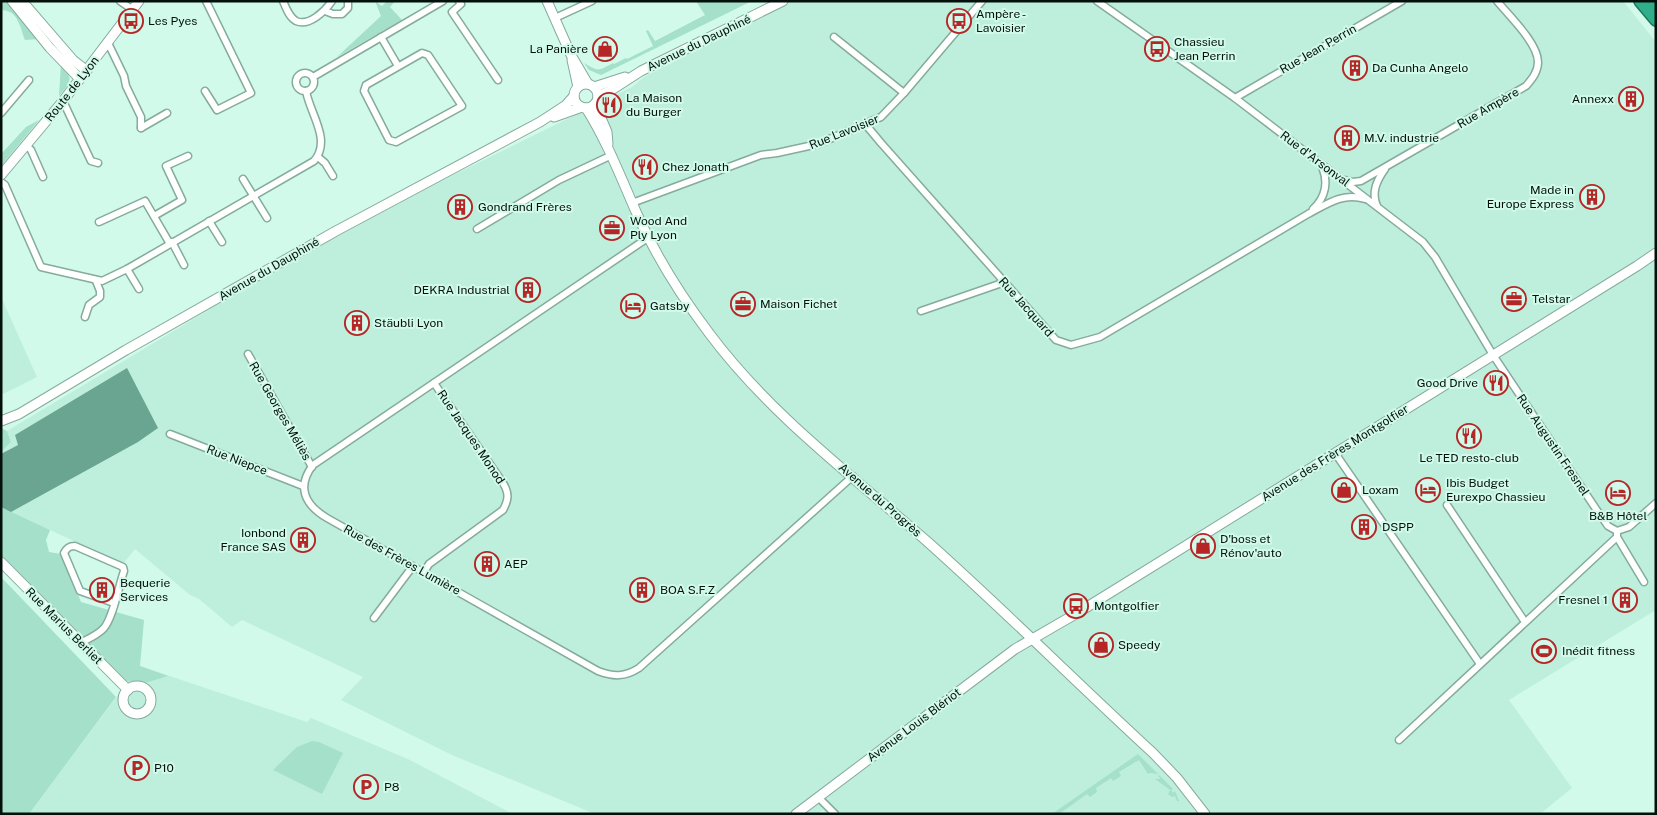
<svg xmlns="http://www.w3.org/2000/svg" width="1657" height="815" font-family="'Public Sans',sans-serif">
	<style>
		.built { fill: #beefdd }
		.green { fill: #a5e0ca }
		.water { fill: #69a590 }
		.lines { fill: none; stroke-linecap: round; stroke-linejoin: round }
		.street-casing { stroke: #85ab9d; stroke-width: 9 }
		.secondary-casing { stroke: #85ab9d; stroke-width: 11 }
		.highway-casing { stroke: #20765e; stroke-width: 14 }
		.street { stroke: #fff; stroke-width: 6 }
		.secondary { stroke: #fff; stroke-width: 9 }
		.highway { stroke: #30ad8b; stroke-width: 11 }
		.labels { text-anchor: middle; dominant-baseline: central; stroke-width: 4; stroke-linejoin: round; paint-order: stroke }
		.poi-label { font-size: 12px; fill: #03100b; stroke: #d1faea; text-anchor: start }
		.street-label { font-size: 12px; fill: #03100b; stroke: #d1faea }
	</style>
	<rect width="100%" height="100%" fill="#d1faea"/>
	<g class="built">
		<polygon points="791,1 1623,1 1656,42 1656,610 1509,700 1572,788 1540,814 826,814 823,810 818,814 595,814 452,755 341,700 363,677 242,620 232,627 199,599 190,595 135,549 123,564 1,507 1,452 11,442 7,431 280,267 441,181 632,87 644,77"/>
		<polygon points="1,297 37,377 1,395"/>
		<polygon points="140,666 307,722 311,718 410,760 513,814 29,814"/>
	</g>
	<g class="green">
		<path d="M1,1H8L39,39L25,40C20,27 18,10 1,10Z"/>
		<polygon points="375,1 382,6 387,1 395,1 390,7 402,20 337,57 381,16"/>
		<path d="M696,1H752L601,75L589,70L584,63C599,72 598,71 613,63L614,64L626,58L627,59L653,46L646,31L648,30L655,41L705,15Z"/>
		<path d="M61,64C74,79 71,82 59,96Z"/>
		<polygon points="39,120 1,166 1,151 3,152 26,127"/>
		<polygon points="1,428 7,431 11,442 1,452"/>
		<polygon points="1,507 50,530 46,540 49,552 61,554 81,602 144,620 140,666 168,676 145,683 125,681 1,557"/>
		<polygon points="1,577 116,697 29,814 1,814"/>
		<polygon points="312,741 319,742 343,753 322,794 273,770 297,747"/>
		<polygon points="1138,754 1173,789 1171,790 1173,793 1175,791 1179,801 1177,801 1175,796 1172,797 1168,794 1170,790 1155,779 1160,779 1158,774 1150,773 1148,774 1139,760 1119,772 1121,776 1113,781 1111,778 1096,788 1097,792 1090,797 1087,794 1059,814 1052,814"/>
	</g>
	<polygon class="water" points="127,368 158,428 138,442 11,512 1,507 1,454 18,445 15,435"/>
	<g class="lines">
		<defs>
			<g id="street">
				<polyline points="120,1 133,10"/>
				<path d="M283,1C286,8 289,17 296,21C309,27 325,11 332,1"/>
				<polyline points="459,1 461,4 452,12 498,80"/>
				<polyline points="1097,1 1235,98 1423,242 1435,257 1493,355 1596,509 1608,526 1617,531"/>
				<polyline points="325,11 333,14 342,14 348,8 348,1"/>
				<polyline points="555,18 592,1"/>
				<polyline points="381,37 398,66"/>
				<polyline points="834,37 904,93"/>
				<polyline points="108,43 124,76 126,86 141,117 141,128"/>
				<polygon points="422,53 428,55 462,106 396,142 389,140 364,91 366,85"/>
				<circle cx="305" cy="82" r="9"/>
				<polyline points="313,77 443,1"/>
				<polyline points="205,91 217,110 251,93 206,1"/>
				<polyline points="1235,98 1402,1"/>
				<polyline points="63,101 91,161 98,163"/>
				<polyline points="1,113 29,80"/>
				<path d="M866,125L881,143L1056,340L1071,345L1100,337L1308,214C1327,204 1343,192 1365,199"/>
				<polyline points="141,128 167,113"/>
				<polyline points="26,145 31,150 43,177"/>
				<polyline points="318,157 325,163 333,176"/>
				<polyline points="243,179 267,218"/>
				<path d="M1345,180L1353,182L1361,181L1526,86C1532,79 1538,72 1538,62C1538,43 1509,16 1497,1"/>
				<path d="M1,182L5,185L41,267L102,281L127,269L314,161C332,140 310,114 306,91"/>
				<polyline points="632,203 761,155 777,153 818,144 881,117 904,93 982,1"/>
				<path d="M1377,206C1371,192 1377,180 1385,169"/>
				<path d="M1313,209C1326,197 1329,181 1321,165"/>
				<polyline points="154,216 182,200 166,166 188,156"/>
				<polyline points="209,221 222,242"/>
				<polyline points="99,222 145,201 170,244"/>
				<polyline points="477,229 559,180 612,155"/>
				<path d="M649,237L313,465C296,487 305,505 327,518L598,671C614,677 625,677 639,668L853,476"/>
				<polyline points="172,242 184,265"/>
				<polyline points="127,269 139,289"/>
				<polyline points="921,311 1005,282"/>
				<polyline points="85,317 89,305 100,297 100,291 96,281"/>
				<polyline points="248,354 312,467"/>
				<polyline points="170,434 303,486"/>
				<polyline points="1335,453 1480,664"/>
				<polyline points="1447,505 1525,622"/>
				<polyline points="1617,531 1629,527 1656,503"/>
				<polyline points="1617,534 1617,537 1644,582"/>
				<path d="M424,572L429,564L503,510C509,499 509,493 503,483L434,383"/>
				<polyline points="374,618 413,566"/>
				<path d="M80,643C88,639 98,635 104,628C113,618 119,585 124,571L123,567L75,546C69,546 67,548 64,553L80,591L114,603"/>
				<polyline points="1399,740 1617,537"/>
				<polyline points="818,797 835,814"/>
			</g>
			<g id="secondary">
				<polyline points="12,1 50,48 80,79"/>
				<polyline points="22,1 73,60 87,71"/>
				<polyline points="547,1 571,55 588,84"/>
				<polyline points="572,60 578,87"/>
				<circle cx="586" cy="96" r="12"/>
				<polyline points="594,87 625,77"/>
				<polyline points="598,96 610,91 641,71 783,1"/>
				<polyline points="595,104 607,132 608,144"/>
				<path d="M586,108C607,141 621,178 637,214C656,256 681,296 709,333C770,415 854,477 930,544C1006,612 1078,684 1153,753L1177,778L1205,814"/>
				<polyline points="554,117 582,107"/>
				<polyline points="1,175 63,101 139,1"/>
				<polyline points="1,421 19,414 126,350 336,231 540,122 566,105 574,96"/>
				<polyline points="1,562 128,690"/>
				<circle cx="137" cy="700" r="14"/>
				<polyline points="796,814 1015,649 1079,612 1637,266 1656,253"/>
			</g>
			<g id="highway">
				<polyline points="1640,1 1656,20"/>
				<polyline points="1653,1 1656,4"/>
			</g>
		</defs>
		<use href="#street" class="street-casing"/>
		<use href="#secondary" class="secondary-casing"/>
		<use href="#highway" class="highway-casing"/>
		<use href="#street" class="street"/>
		<use href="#secondary" class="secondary"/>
		<use href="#highway" class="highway"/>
	</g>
	<defs>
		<symbol id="bus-ring" viewBox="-11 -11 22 22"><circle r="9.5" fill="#d1faea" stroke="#b62627" stroke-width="1.5"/><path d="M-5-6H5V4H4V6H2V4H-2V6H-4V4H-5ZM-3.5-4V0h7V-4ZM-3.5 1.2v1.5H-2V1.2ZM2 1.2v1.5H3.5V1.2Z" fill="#b62627"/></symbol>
		<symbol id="shop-ring" viewBox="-11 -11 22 22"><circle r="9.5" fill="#d1faea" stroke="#b62627" stroke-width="1.5"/><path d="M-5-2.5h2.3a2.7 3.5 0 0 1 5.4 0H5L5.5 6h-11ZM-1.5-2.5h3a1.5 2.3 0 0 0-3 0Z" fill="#b62627"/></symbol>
		<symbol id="building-ring" viewBox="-11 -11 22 22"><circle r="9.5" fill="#d1faea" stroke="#b62627" stroke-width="1.5"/><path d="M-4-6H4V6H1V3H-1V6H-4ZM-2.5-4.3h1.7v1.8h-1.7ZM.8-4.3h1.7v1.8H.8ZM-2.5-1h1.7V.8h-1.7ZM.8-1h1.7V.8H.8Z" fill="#b62627"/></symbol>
		<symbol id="restaurant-ring" viewBox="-11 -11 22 22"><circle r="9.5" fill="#d1faea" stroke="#b62627" stroke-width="1.5"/><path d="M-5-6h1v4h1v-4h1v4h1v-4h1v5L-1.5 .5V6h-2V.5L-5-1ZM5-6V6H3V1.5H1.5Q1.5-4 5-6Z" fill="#b62627"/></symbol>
		<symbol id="office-ring" viewBox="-11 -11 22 22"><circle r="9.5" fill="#d1faea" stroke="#b62627" stroke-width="1.5"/><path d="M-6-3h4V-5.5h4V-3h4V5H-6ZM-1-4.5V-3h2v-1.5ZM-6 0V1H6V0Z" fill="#b62627"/></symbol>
		<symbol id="hotel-ring" viewBox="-11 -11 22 22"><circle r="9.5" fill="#d1faea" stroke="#b62627" stroke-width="1.5"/><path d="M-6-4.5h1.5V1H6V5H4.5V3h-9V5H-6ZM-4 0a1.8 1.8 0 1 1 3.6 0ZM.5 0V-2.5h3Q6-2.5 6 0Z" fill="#b62627"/></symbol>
		<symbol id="stadium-ring" viewBox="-11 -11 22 22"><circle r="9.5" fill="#d1faea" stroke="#b62627" stroke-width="1.5"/><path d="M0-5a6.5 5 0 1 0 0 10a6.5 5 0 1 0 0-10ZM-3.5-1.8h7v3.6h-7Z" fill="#b62627"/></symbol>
		<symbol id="parking-ring" viewBox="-11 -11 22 22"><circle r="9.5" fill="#d1faea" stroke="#b62627" stroke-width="1.5"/><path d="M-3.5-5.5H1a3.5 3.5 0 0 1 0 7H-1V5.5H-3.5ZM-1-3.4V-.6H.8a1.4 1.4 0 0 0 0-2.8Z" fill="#b62627"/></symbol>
	</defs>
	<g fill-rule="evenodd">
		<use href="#bus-ring" x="117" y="7" width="28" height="28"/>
		<use href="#bus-ring" x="945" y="7" width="28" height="28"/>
		<use href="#shop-ring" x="591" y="35" width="28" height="28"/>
		<use href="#bus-ring" x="1143" y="35" width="28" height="28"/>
		<use href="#building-ring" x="1341" y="54" width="28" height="28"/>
		<use href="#building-ring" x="1617" y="85" width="28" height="28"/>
		<use href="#restaurant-ring" x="595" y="91" width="28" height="28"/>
		<use href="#building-ring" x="1333" y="124" width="28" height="28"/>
		<use href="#restaurant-ring" x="631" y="153" width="28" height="28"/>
		<use href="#building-ring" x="1578" y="183" width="28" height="28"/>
		<use href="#building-ring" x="446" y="193" width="28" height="28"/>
		<use href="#office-ring" x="598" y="214" width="28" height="28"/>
		<use href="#building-ring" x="514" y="276" width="28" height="28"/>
		<use href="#office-ring" x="1500" y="285" width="28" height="28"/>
		<use href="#office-ring" x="729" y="290" width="28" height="28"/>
		<use href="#hotel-ring" x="619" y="292" width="28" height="28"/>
		<use href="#building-ring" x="343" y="309" width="28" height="28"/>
		<use href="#restaurant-ring" x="1482" y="369" width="28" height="28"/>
		<use href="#restaurant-ring" x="1455" y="422" width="28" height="28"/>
		<use href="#shop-ring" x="1330" y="476" width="28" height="28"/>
		<use href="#hotel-ring" x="1414" y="476" width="28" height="28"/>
		<use href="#hotel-ring" x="1604" y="479" width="28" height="28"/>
		<use href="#building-ring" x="1350" y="513" width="28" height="28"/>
		<use href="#building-ring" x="289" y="526" width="28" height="28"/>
		<use href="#shop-ring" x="1189" y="532" width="28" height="28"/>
		<use href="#building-ring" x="473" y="550" width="28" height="28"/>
		<use href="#building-ring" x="88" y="576" width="28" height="28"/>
		<use href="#building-ring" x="628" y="576" width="28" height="28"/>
		<use href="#building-ring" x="1611" y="586" width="28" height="28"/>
		<use href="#bus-ring" x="1062" y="592" width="28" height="28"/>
		<use href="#shop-ring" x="1087" y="631" width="28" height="28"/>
		<use href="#stadium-ring" x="1530" y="637" width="28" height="28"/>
		<use href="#parking-ring" x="123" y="754" width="28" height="28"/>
		<use href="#parking-ring" x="352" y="773" width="28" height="28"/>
	</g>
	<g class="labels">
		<g class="poi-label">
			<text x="976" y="14">Ampère -<tspan x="976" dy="14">Lavoisier</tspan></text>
			<text x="148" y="21">Les Pyes</text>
			<text x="1174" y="42">Chassieu<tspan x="1174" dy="14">Jean Perrin</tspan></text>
			<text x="588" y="49" text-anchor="end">La Panière</text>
			<text x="1372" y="68">Da Cunha Angelo</text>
			<text x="626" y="98">La Maison<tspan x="626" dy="14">du Burger</tspan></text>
			<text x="1614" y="99" text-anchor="end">Annexx</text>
			<text x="1364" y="138">M.V. industrie</text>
			<text x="662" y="167">Chez Jonath</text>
			<text x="1574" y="190" text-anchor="end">Made in<tspan x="1574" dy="14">Europe Express</tspan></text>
			<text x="478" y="207">Gondrand Frères</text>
			<text x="630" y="221">Wood And<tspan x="630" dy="14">Ply Lyon</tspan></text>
			<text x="510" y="290" text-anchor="end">DEKRA Industrial</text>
			<text x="1532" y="299">Telstar</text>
			<text x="760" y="304">Maison Fichet</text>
			<text x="650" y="306">Gatsby</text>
			<text x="374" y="323">Stäubli Lyon</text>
			<text x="1478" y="383" text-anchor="end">Good Drive</text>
			<text x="1469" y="458" text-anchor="middle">Le TED resto-club</text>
			<text x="1446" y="483">Ibis Budget<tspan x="1446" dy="14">Eurexpo Chassieu</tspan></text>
			<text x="1362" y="490">Loxam</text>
			<text x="1618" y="516" text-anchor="middle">B&amp;B Hôtel</text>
			<text x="1382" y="527">DSPP</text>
			<text x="286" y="533" text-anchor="end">Ionbond<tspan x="286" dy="14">France SAS</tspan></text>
			<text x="1220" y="539">D'boss et<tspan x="1220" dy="14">Rénov'auto</tspan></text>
			<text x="504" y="564">AEP</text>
			<text x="120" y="583">Bequerie<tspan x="120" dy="14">Services</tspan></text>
			<text x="660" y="590">BOA S.F.Z</text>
			<text x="1608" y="600" text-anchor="end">Fresnel 1</text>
			<text x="1094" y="606">Montgolfier</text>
			<text x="1118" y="645">Speedy</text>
			<text x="1562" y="651">Inédit fitness</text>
			<text x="154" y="768">P10</text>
			<text x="384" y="787">P8</text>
		</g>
		<g class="street-label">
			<text transform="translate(699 43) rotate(-26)">Avenue du Dauphiné</text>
			<text transform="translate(1318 49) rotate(-30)">Rue Jean Perrin</text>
			<text transform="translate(72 89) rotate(-52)">Route de Lyon</text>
			<text transform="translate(1488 108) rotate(-30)">Rue Ampère</text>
			<text transform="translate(844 132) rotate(-22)">Rue Lavoisier</text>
			<text transform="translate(1315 159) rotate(37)">Rue d'Arsonval</text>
			<text transform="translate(269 269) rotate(-30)">Avenue du Dauphiné</text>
			<text transform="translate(1026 307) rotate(48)">Rue Jacquard</text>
			<text transform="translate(280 411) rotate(60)">Rue Georges Méliès</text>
			<text transform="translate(471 437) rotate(56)">Rue Jacques Monod</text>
			<text transform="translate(1553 445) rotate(56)">Rue Augustin Fresnel</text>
			<text transform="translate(1335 453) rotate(-32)">Avenue des Frères Montgolfier</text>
			<text transform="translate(237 460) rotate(21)">Rue Niepce</text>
			<text transform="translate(880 500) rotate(41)">Avenue du Progrès</text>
			<text transform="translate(402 560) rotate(29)">Rue des Frères Lumière</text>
			<text transform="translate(64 626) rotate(45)">Rue Marius Berliet</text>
			<text transform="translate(914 725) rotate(-37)">Avenue Louis Blériot</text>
		</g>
	</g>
	<rect width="1657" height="815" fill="none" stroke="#03100b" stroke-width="5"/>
</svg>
